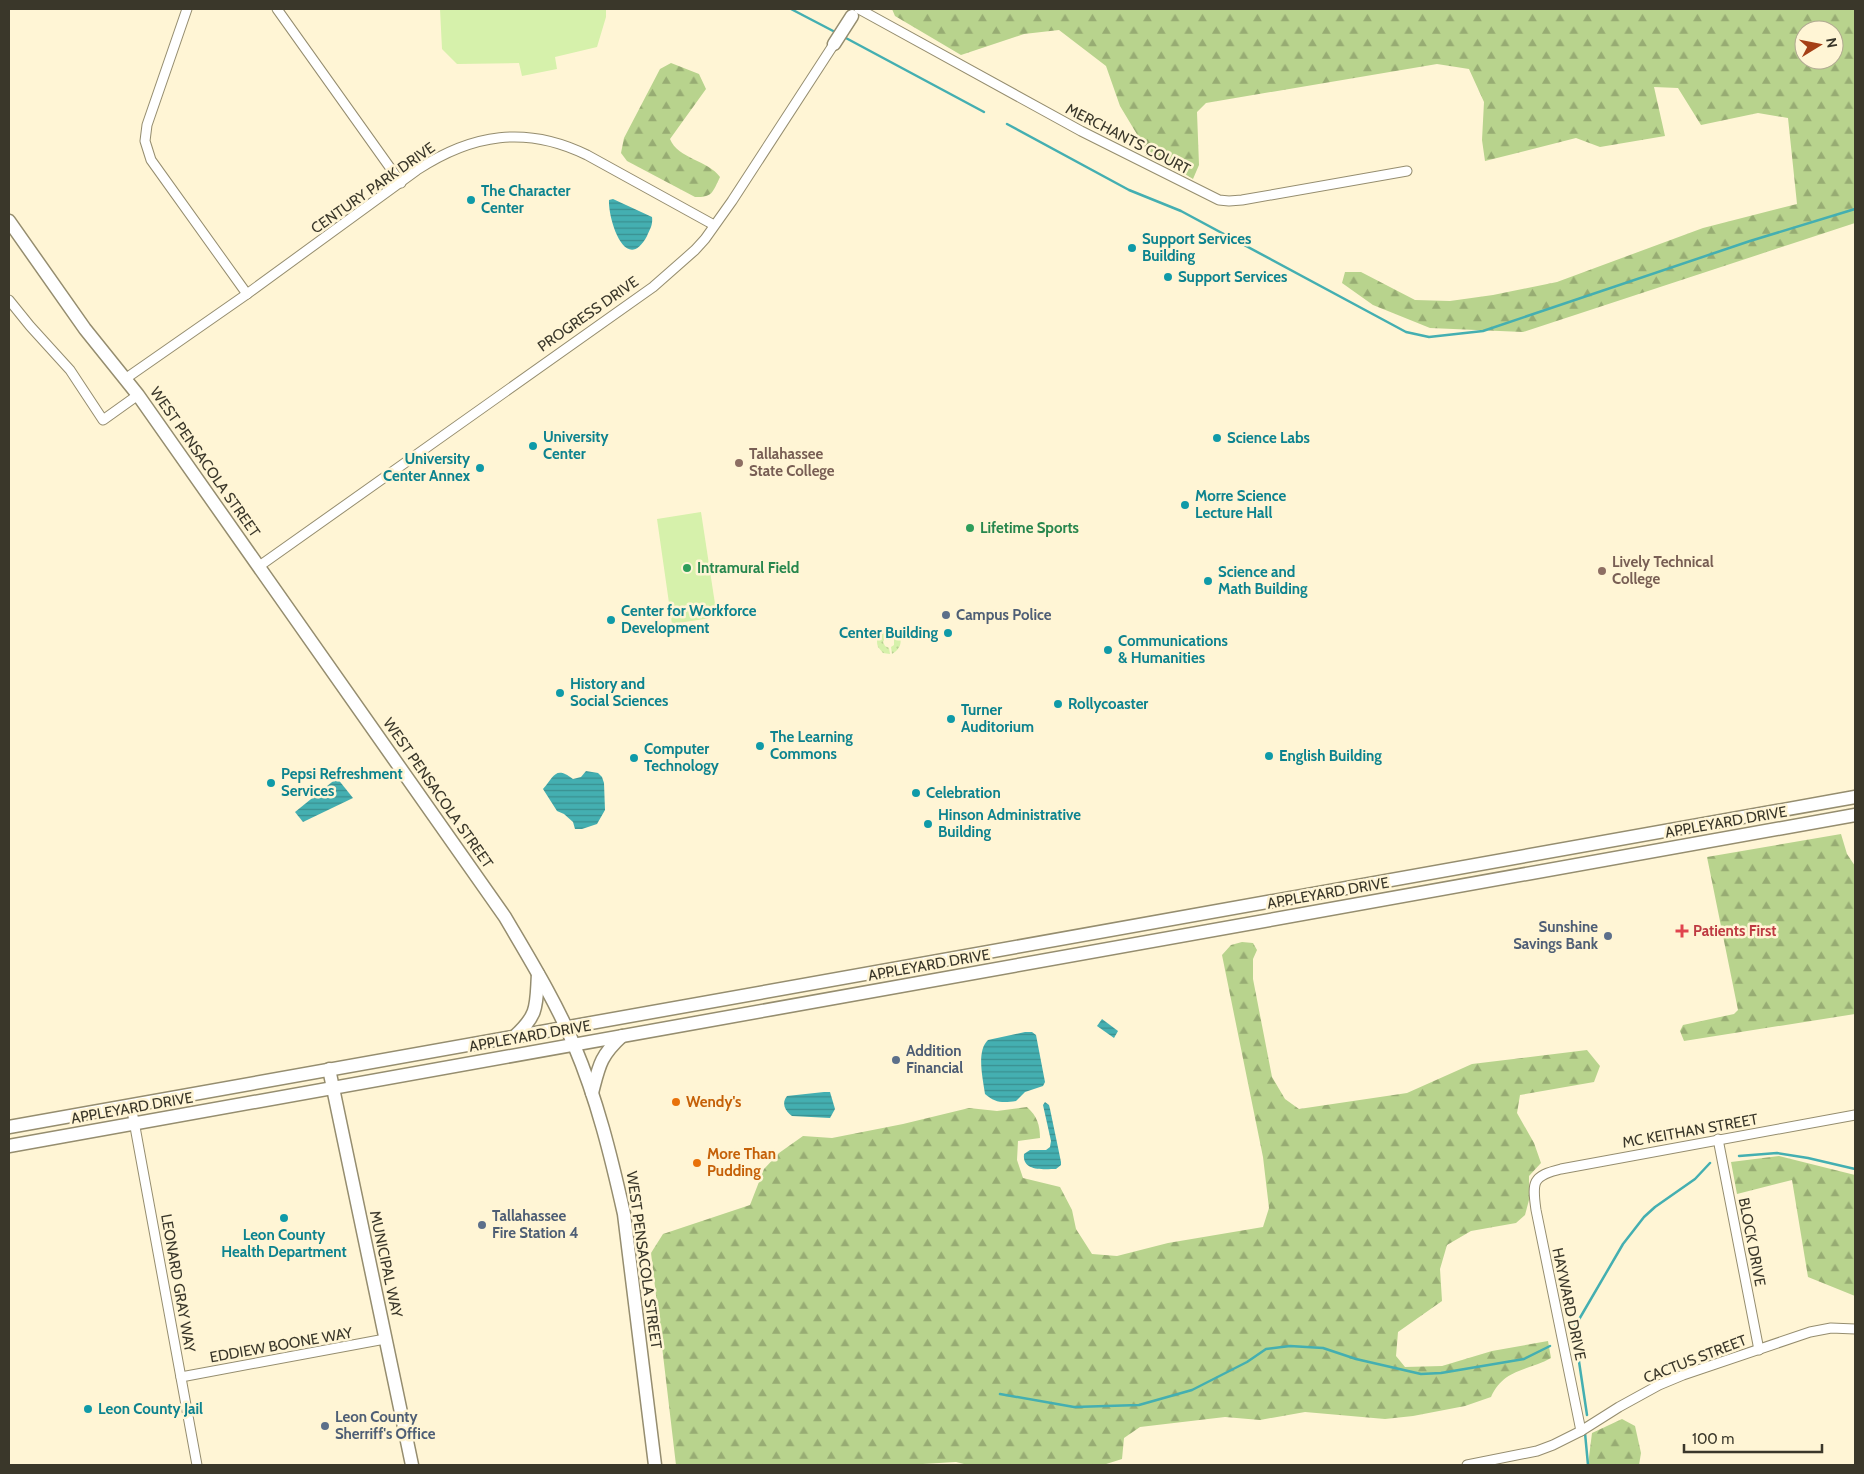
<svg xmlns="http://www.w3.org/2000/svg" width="1864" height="1474" font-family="Cabin,sans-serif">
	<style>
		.grass { fill: url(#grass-dots) }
		.forest { fill: url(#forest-firs); fill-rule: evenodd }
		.pitch { fill: #d6f1ab }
		.water { fill: url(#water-rules) }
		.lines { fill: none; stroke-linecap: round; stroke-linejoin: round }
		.stream { stroke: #44afb1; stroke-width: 2.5 }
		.street-casing { stroke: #958d6f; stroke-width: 11 }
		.secondary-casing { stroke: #958d6f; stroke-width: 15 }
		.street { stroke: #fff; stroke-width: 9 }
		.secondary { stroke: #fff; stroke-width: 12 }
		.culture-dot { fill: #0f9aa8; stroke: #fff5d5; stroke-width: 2 }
		.education-dot { fill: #8d6e63; stroke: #fff5d5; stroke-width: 2 }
		.leisure-dot { fill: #2e9e5b; stroke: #fff5d5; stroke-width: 2 }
		.service-dot { fill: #5c6f8a; stroke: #fff5d5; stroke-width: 2 }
		.health-dot { fill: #e0444e; stroke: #fff5d5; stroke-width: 2 }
		.food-dot { fill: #e8710a; stroke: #fff5d5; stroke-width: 2 }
		.labels { text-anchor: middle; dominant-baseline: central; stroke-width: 5; stroke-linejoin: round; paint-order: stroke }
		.street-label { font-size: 15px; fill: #3a372a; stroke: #fff5d5 }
		.culture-label { font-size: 15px; font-weight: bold; fill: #0d838f; stroke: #fff5d5; text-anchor: start }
		.education-label { font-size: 15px; font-weight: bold; fill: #785e54; stroke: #fff5d5; text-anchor: start }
		.leisure-label { font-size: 15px; font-weight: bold; fill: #27864d; stroke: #fff5d5; text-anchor: start }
		.service-label { font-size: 15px; font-weight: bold; fill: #4e5e75; stroke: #fff5d5; text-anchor: start }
		.health-label { font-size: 15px; font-weight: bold; fill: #be3a42; stroke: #fff5d5; text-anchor: start }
		.food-label { font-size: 15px; font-weight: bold; fill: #c56008; stroke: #fff5d5; text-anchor: start }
	</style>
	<defs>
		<pattern id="grass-dots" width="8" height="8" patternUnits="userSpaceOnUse" patternTransform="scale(1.25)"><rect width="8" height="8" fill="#d6f1ab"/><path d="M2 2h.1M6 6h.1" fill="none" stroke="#b8cf93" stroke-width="1.8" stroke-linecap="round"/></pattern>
		<pattern id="forest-firs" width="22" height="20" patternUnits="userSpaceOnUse" patternTransform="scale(1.25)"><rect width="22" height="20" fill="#b8d38d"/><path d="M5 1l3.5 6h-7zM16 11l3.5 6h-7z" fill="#97ac73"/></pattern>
		<pattern id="water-rules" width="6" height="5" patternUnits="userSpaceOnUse" patternTransform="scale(1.25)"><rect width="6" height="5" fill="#44afb1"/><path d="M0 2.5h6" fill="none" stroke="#3a8f90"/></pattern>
	</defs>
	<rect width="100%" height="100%" fill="#fff5d5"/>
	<path class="grass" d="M889,629C903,632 905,647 892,654L891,647L894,645V639L890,636H886L883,642L885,646L889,648L890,654L883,653L878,647C875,638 879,631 889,629Z"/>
	<g class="forest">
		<path d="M892,9H1855V223L1523,332L1430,328L1373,305L1342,283L1345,272H1361L1415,300L1450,301L1493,295L1557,282L1703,228L1797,204L1788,118L1758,113L1701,125L1678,88L1654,87L1665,136L1600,147L1576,138L1485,161L1482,140L1484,102L1469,69L1437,64L1206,103L1197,112L1199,165L1193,179L1147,151L1120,106L1106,66L1059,30L1024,34L961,55L895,16ZM1804,30H1834V60H1804Z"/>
		<path d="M671,63L699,74L706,89L670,139C678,159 708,160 720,177C713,191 713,198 695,197L627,161L621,153L624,138L660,69Z"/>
		<polygon points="1841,834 1847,854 1855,866 1855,1014 1684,1041 1680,1031 1683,1025 1734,1014 1738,1010 1707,857"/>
		<path d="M1242,942L1253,943L1257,950L1253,959V979L1272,1077L1285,1099L1299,1109L1407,1093L1472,1064L1587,1050L1600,1066L1594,1082L1520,1095L1517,1113L1534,1143L1541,1163L1529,1176V1200L1525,1215L1516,1223L1471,1231L1447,1245L1440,1269L1442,1301L1398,1332L1396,1356L1405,1367L1442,1366L1492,1351L1548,1341L1551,1358C1528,1371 1504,1368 1491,1397L1465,1406L1413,1416L1385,1419L1305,1412L1260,1420L1225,1417L1140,1427L1124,1438L1122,1459L1103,1465H1059L1051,1464L968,1465L956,1462L906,1465H676L651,1253L663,1234L750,1205L764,1169L779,1153L803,1136L832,1138L903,1124L969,1108L997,1111L1027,1107C1037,1116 1040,1125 1040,1138L1018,1141L1017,1160L1023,1178L1060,1187L1072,1210L1076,1229L1092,1254L1117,1256L1168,1243L1263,1227L1269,1208L1263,1157L1222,955L1231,945Z"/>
		<polygon points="1779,1156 1855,1175 1855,1296 1808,1277 1792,1180 1737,1194 1731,1162"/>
		<polygon points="1622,1419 1635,1426 1641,1453 1639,1465 1588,1465 1592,1433"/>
	</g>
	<g class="pitch">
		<polygon points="440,9 606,9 606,17 597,47 555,57 557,69 522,76 519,63 457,64 442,49"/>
		<polygon points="701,512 717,617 672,624 657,519"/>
	</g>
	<g class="water">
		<path d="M613,199L652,217C653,225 650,229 647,236C626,275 608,220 609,200Z"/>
		<path d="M586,771L598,773L602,777L604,783L605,810L597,824L582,829H575L573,822L564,814L557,811L543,789C554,777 555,765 573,779L581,777Z"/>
		<polygon points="337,778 353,798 303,822 295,812"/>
		<polygon points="1102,1019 1118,1031 1114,1038 1097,1026"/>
		<path d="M1025,1032H1032L1036,1035L1045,1082L1043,1086L1025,1092L1016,1101C1003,1103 995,1103 985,1094C983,1079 976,1051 988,1040Z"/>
		<path d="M824,1092H830L835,1109L830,1118L792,1116C785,1111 781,1103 787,1096Z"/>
		<path d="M1045,1102L1049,1105L1050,1109L1061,1162V1165L1056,1169C1044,1169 1022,1172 1024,1154L1030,1150H1046L1050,1147L1051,1141L1043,1105Z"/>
	</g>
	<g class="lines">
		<g class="stream">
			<polyline points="791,9 837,33"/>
			<polyline points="844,37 984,112"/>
			<polyline points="1007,124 1129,190 1181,211 1406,332 1429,337 1483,331 1750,241 1855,209"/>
			<polyline points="1739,1156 1777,1153 1808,1158 1855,1169"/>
			<polyline points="1000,1394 1074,1407 1139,1405 1192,1390 1247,1362 1266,1349 1290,1346 1323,1348 1356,1359 1421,1374 1441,1373 1524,1359 1550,1346"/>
			<polyline points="1587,1415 1574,1328 1623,1244 1644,1217 1655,1207 1695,1179 1710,1163"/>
			<polyline points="1585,1433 1588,1465"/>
		</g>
		<defs>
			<g id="street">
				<polyline points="187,9 147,125 145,141 151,160 247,294"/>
				<polyline points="277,9 401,183"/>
				<polyline points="859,9 1081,131 1219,200 1229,201 1242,200 1407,171"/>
				<polyline points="9,300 30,326 70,370 103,420 138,395"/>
				<path d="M125,379L247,294L417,170C472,134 526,125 587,155L714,225"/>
				<polyline points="258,567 653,287 695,250 705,239 732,201 834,44"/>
				<polyline points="131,1105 197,1465"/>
				<polyline points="1718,1139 1759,1350"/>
				<polyline points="181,1377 385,1339"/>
				<path d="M1581,1431L1536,1210C1532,1182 1532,1176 1561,1169L1855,1115"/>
				<polyline points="1467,1465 1537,1451 1553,1445 1581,1431 1619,1407 1659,1385 1683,1375 1810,1332 1831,1328 1855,1329"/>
			</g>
			<g id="secondary">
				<polyline points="834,44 852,16"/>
				<path d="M9,221L85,329L138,395L505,917C529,958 555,1000 574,1045C597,1099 611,1156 624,1214L655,1465"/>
				<path d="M515,1036C539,1014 536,1005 538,974"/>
				<polyline points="329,1069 412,1465"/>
				<path d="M592,1093C599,1066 600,1056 622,1036"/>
				<polyline points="9,1127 1855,797"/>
				<polyline points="9,1146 1855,815"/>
			</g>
		</defs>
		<use href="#street" class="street-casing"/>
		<use href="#secondary" class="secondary-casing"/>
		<use href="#street" class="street"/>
		<use href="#secondary" class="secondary"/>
	</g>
	<g class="culture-dot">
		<circle cx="471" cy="200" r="5"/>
		<circle cx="1132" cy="248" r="5"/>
		<circle cx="1168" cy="277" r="5"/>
		<circle cx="1217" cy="438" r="5"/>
		<circle cx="533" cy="446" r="5"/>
		<circle cx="480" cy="468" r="5"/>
		<circle cx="1185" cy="505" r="5"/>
		<circle cx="1208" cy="581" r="5"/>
		<circle cx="611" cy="620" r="5"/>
		<circle cx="948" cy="633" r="5"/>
		<circle cx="1108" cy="650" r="5"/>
		<circle cx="560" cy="693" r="5"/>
		<circle cx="1058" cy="704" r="5"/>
		<circle cx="951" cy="719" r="5"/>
		<circle cx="760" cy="746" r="5"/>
		<circle cx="1269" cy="756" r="5"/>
		<circle cx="634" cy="758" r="5"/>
		<circle cx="271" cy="783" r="5"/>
		<circle cx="916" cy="793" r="5"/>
		<circle cx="928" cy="824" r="5"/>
		<circle cx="284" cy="1218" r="5"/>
		<circle cx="88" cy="1409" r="5"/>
	</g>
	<g class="education-dot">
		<circle cx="739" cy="463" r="5"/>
		<circle cx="1602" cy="571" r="5"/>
	</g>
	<g class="leisure-dot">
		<circle cx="970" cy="528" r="5"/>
		<circle cx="687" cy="568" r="5"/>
	</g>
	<g class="service-dot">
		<circle cx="946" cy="615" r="5"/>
		<circle cx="1608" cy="936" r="5"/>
		<circle cx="896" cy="1060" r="5"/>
		<circle cx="482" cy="1225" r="5"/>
		<circle cx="325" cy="1426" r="5"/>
	</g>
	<path class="health-dot" d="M1679.5 923.5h5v5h5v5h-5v5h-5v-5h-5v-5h5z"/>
	<g class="food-dot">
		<circle cx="676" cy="1102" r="5"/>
		<circle cx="697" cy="1163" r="5"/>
	</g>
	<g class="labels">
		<g class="street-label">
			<text transform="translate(1128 139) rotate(27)">MERCHANTS COURT</text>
			<text transform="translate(373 188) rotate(-35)">CENTURY PARK DRIVE</text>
			<text transform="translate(588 314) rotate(-35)">PROGRESS DRIVE</text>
			<text transform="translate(205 462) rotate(55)">WEST PENSACOLA STREET</text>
			<text transform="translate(438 793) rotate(55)">WEST PENSACOLA STREET</text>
			<text transform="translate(1726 822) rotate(-10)">APPLEYARD DRIVE</text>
			<text transform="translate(1328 893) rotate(-10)">APPLEYARD DRIVE</text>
			<text transform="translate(929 965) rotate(-10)">APPLEYARD DRIVE</text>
			<text transform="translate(530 1036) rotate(-10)">APPLEYARD DRIVE</text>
			<text transform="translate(132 1108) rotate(-10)">APPLEYARD DRIVE</text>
			<text transform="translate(1690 1131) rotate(-10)">MC KEITHAN STREET</text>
			<text transform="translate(1752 1242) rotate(79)">BLOCK DRIVE</text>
			<text transform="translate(644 1260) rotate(82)">WEST PENSACOLA STREET</text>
			<text transform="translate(386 1264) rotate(78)">MUNICIPAL WAY</text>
			<text transform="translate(178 1283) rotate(80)">LEONARD GRAY WAY</text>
			<text transform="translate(1569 1304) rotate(78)">HAYWARD DRIVE</text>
			<text transform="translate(281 1345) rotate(-10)">EDDIEW BOONE WAY</text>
			<text transform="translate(1695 1359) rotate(-21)">CACTUS STREET</text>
		</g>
		<g class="culture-label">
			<text x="481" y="191">The Character<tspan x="481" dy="17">Center</tspan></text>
			<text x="1142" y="239">Support Services<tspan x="1142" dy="17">Building</tspan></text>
			<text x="1178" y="277">Support Services</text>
			<text x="543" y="437">University<tspan x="543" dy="17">Center</tspan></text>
			<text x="1227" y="438">Science Labs</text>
			<text x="470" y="459" text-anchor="end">University<tspan x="470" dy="17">Center Annex</tspan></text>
			<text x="1195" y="496">Morre Science<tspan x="1195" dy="17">Lecture Hall</tspan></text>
			<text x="1218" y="572">Science and<tspan x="1218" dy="17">Math Building</tspan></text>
			<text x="621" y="611">Center for Workforce<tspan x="621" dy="17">Development</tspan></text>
			<text x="938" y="633" text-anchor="end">Center Building</text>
			<text x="1118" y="641">Communications<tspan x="1118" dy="17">&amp; Humanities</tspan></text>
			<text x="570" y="684">History and<tspan x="570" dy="17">Social Sciences</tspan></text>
			<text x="1068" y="704">Rollycoaster</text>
			<text x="961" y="710">Turner<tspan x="961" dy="17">Auditorium</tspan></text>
			<text x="770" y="737">The Learning<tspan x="770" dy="17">Commons</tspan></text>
			<text x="644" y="749">Computer<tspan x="644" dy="17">Technology</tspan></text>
			<text x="1279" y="756">English Building</text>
			<text x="281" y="774">Pepsi Refreshment<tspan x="281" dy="17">Services</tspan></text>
			<text x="926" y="793">Celebration</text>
			<text x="938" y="815">Hinson Administrative<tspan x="938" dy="17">Building</tspan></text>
			<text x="284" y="1235" text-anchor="middle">Leon County<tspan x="284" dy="17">Health Department</tspan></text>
			<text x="98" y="1409">Leon County Jail</text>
		</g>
		<g class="education-label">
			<text x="749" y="454">Tallahassee<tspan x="749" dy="17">State College</tspan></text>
			<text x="1612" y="562">Lively Technical<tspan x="1612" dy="17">College</tspan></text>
		</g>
		<g class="leisure-label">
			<text x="980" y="528">Lifetime Sports</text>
			<text x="697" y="568">Intramural Field</text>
		</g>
		<g class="service-label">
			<text x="956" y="615">Campus Police</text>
			<text x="1598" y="927" text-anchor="end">Sunshine<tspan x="1598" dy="17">Savings Bank</tspan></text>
			<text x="906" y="1051">Addition<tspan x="906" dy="17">Financial</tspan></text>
			<text x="492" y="1216">Tallahassee<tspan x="492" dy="17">Fire Station 4</tspan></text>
			<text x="335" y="1417">Leon County<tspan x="335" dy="17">Sherriff's Office</tspan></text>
		</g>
		<g class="health-label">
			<text x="1693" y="931">Patients First</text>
		</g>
		<g class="food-label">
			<text x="686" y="1102">Wendy's</text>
			<text x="707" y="1154">More Than<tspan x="707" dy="17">Pudding</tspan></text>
		</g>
	</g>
	<rect width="1864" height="1474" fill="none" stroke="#3a372a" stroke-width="20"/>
	<g transform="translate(1819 45) rotate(80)"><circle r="24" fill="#fff5d5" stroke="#b0a991"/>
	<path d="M0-4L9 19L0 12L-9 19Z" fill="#a53f15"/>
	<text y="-8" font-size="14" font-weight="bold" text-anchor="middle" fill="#3a372a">N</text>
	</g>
	<path d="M1684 1444v8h138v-8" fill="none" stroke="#3a372a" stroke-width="2.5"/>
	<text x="1692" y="1444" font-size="15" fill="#3a372a" stroke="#fff5d5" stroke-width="4" paint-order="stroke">100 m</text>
</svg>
